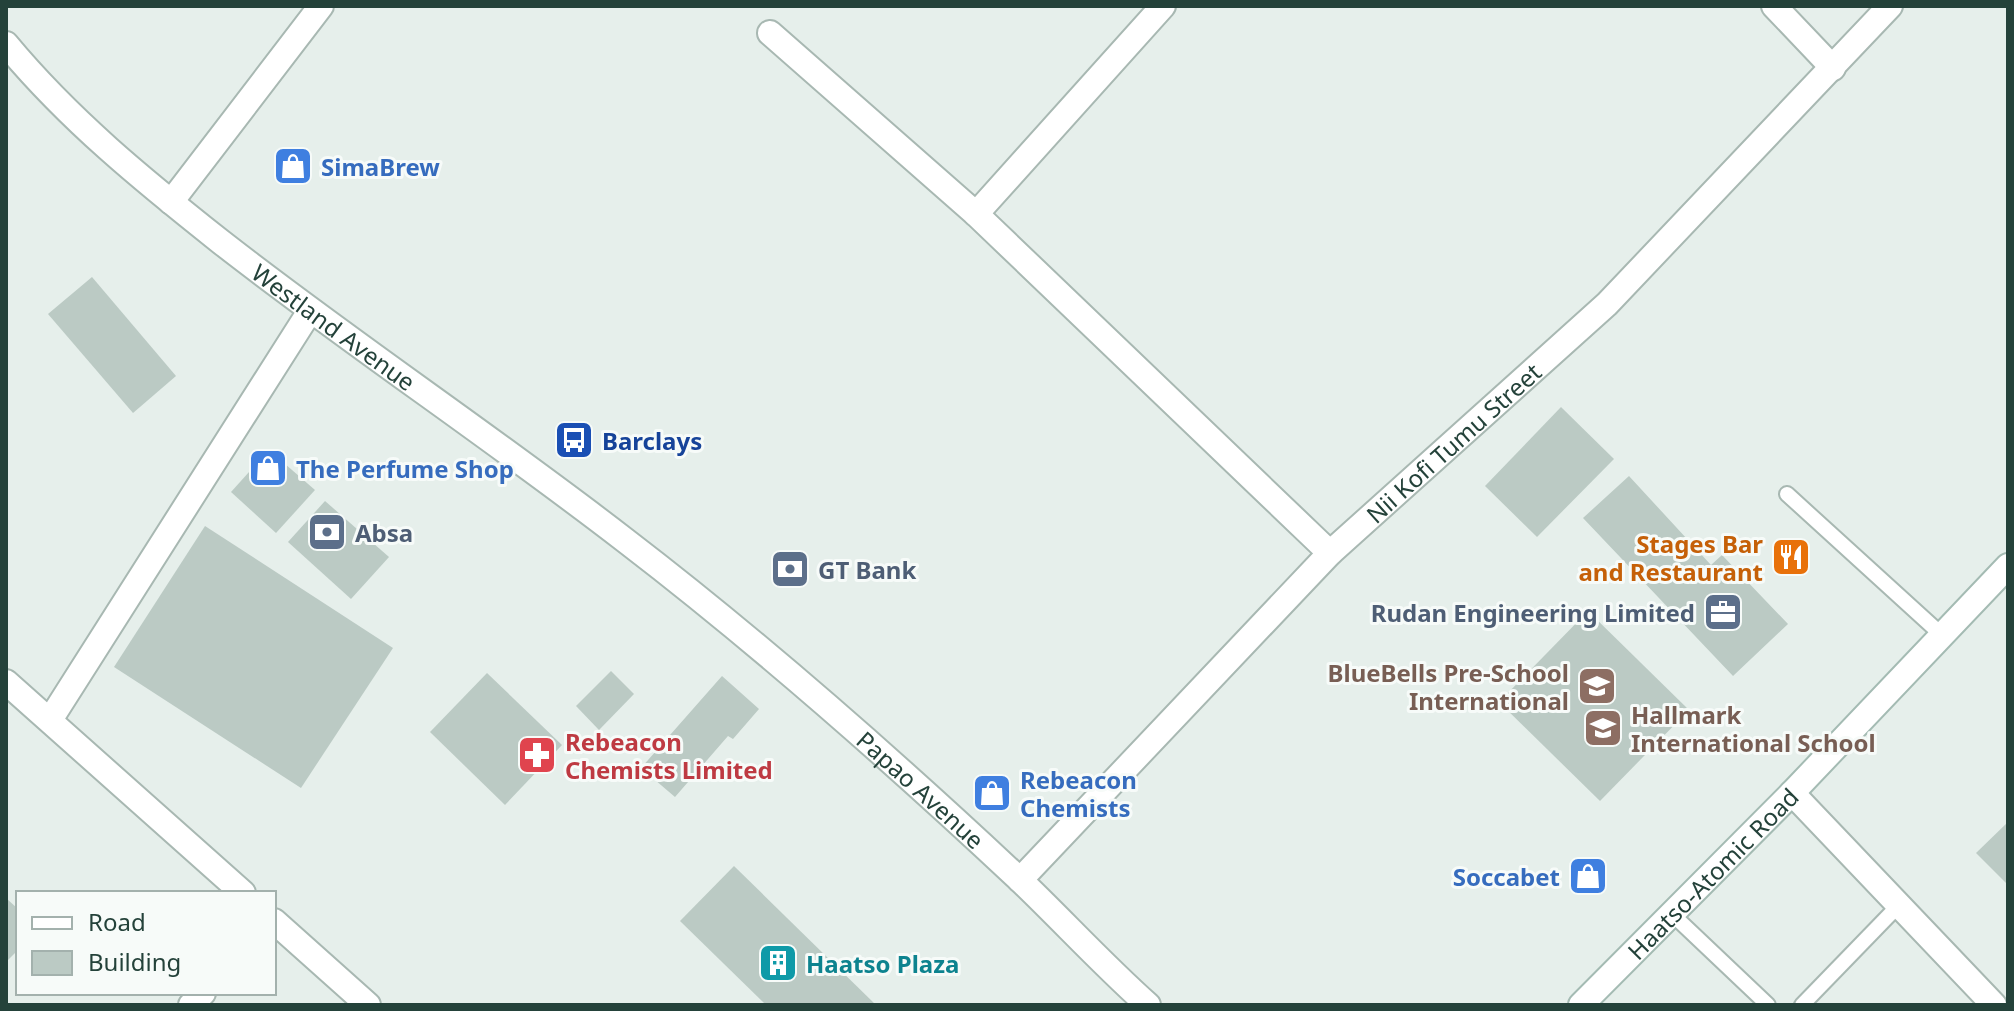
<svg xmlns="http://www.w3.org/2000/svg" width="2014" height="1011" font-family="'Noto Sans',sans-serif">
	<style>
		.building { fill: #bbcac4 }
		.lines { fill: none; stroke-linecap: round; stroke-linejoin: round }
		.service-casing { stroke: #a8b8b2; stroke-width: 18 }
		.minor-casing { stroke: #a8b8b2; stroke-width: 28 }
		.tertiary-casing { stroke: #a8b8b2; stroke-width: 28 }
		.secondary-casing { stroke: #a4bbb3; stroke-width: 28 }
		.service { stroke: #fff; stroke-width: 14 }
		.minor { stroke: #fff; stroke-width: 24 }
		.tertiary { stroke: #fff; stroke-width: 24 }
		.secondary { stroke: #fff; stroke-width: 24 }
		.labels { text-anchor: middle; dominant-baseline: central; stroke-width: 6; stroke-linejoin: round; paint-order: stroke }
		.shop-label { font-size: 24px; font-weight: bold; fill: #366cbe; stroke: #f7fbf9; text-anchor: start }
		.street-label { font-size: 24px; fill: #24423a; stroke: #f7fbf9 }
		.transit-label { font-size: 24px; font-weight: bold; fill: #164399; stroke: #f7fbf9; text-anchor: start }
		.service-label { font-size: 24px; font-weight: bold; fill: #4e5e75; stroke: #f7fbf9; text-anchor: start }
		.food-label { font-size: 24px; font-weight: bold; fill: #c56008; stroke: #f7fbf9; text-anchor: end }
		.education-label { font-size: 24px; font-weight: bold; fill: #785e54; stroke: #f7fbf9; text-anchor: end }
		.health-label { font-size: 24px; font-weight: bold; fill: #be3a42; stroke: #f7fbf9; text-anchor: start }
		.culture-label { font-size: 24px; font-weight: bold; fill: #0d838f; stroke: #f7fbf9; text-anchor: start }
	</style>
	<rect width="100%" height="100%" fill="#e6efeb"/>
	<g class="building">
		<polygon points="92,277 176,376 133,413 48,314"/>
		<polygon points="1561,407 1614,459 1537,537 1485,486"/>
		<polygon points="269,450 315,490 276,533 231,492"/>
		<polygon points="1629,476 1711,565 1722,555 1788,624 1733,676 1583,518"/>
		<polygon points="325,501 389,557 351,599 288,542"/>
		<polygon points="205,526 393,648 301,788 114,667"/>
		<polygon points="1588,611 1689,710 1600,801 1499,702"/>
		<polygon points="611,671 634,694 599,730 576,706"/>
		<polygon points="487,673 562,745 505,805 430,732"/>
		<polygon points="722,676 759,709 733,739 728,736 675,797 641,768"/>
		<polygon points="2008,822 2008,885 1976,853"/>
		<polygon points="734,866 876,1005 766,1005 680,921"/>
		<polygon points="6,898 18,909 18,950 6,962"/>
	</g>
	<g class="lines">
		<defs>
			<g id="service">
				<polyline points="1787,494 1943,636"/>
				<polyline points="1672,914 1768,1005"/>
				<polyline points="1802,1005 1898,906"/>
			</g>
			<g id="minor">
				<polyline points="1774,6 1833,68"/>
				<polyline points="770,33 976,214 1330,553"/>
				<polyline points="171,202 321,6"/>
				<polyline points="976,214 1163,6"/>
				<polyline points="6,682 243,893"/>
				<polyline points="50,720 310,311"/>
				<polyline points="1792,793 1994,1005"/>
				<path id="s1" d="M1020,880L1330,553L1607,304L1890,6"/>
				<polyline points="274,921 368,1005"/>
				<polyline points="191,1005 203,993"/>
			</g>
			<g id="tertiary">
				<path id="s2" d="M6,44C69,120 144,181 221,242C353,345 493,438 626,541C763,646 893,761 1019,879C1062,920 1103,965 1148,1005"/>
			</g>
			<g id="secondary">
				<path id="s3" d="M1581,1005L1792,793L2008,566"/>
			</g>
		</defs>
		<use href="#service" class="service-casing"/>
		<use href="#minor" class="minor-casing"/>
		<use href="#tertiary" class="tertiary-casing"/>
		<use href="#secondary" class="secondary-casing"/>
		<use href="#service" class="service"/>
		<use href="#minor" class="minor"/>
		<use href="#tertiary" class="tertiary"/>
		<use href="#secondary" class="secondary"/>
	</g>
	<defs>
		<symbol id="shop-square" viewBox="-11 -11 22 22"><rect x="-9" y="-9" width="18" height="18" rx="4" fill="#3f7fe0" stroke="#f7fbf9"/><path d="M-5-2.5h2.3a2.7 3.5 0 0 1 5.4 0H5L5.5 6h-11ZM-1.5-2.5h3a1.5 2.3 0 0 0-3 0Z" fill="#fff"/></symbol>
		<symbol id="bus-square" viewBox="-11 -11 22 22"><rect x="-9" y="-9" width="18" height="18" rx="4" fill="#1a4fb4" stroke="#f7fbf9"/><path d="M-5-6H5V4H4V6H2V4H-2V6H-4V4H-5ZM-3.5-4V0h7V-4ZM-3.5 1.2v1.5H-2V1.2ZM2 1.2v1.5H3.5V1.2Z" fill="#fff"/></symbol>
		<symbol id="bank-square" viewBox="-11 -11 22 22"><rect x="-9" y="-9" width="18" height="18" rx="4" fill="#5c6f8a" stroke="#f7fbf9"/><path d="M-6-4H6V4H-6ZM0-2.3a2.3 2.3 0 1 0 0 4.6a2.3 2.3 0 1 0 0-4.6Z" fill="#fff"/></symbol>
		<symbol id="restaurant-square" viewBox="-11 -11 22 22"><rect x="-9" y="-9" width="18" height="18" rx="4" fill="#e8710a" stroke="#f7fbf9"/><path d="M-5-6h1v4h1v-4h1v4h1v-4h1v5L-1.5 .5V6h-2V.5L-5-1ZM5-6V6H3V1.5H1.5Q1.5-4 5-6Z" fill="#fff"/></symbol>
		<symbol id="office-square" viewBox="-11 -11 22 22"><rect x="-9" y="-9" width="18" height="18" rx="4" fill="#5c6f8a" stroke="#f7fbf9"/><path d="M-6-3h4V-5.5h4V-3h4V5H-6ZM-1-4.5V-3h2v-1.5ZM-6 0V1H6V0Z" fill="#fff"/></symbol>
		<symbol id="school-square" viewBox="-11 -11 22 22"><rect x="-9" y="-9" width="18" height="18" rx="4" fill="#8d6e63" stroke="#f7fbf9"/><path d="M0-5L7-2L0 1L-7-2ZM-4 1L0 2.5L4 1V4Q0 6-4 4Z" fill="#fff"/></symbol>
		<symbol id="pharmacy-square" viewBox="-11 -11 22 22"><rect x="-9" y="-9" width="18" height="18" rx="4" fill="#e0444e" stroke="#f7fbf9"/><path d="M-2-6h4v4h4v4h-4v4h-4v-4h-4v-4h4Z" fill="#fff"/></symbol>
		<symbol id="building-square" viewBox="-11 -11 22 22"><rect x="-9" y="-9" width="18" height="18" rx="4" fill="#0f9aa8" stroke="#f7fbf9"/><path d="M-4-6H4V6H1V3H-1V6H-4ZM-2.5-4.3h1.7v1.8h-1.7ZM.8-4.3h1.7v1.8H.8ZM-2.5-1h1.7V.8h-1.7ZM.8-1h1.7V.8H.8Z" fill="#fff"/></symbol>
	</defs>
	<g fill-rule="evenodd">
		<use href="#shop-square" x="271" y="144" width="44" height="44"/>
		<use href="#bus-square" x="552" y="418" width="44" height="44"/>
		<use href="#shop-square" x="246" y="446" width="44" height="44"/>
		<use href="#bank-square" x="305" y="510" width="44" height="44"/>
		<use href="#restaurant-square" x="1769" y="535" width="44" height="44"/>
		<use href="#bank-square" x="768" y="547" width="44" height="44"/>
		<use href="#office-square" x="1701" y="590" width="44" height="44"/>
		<use href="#school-square" x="1575" y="664" width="44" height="44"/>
		<use href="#school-square" x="1581" y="706" width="44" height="44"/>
		<use href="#pharmacy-square" x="515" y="733" width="44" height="44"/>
		<use href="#shop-square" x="970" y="771" width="44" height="44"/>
		<use href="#shop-square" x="1566" y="854" width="44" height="44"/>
		<use href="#building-square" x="756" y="941" width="44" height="44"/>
	</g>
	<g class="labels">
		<g class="shop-label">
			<text x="321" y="166">SimaBrew</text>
			<text x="296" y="468">The Perfume Shop</text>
			<text x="1020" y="779">Rebeacon<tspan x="1020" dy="28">Chemists</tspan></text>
			<text x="1560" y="876" text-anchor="end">Soccabet</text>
		</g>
		<g class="street-label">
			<text stroke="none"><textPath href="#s2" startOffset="434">Westland Avenue</textPath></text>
			<text stroke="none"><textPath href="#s1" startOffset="616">Nii Kofi Tumu Street</textPath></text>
			<text stroke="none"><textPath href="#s2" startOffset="1182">Papao Avenue</textPath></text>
			<text stroke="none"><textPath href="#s3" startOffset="186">Haatso-Atomic Road</textPath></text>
		</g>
		<g class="transit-label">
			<text x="602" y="440">Barclays</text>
		</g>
		<g class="service-label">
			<text x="355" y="532">Absa</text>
			<text x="818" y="569">GT Bank</text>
			<text x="1695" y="612" text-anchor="end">Rudan Engineering Limited</text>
		</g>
		<g class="food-label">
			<text x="1763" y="543">Stages Bar<tspan x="1763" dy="28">and Restaurant</tspan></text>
		</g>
		<g class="education-label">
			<text x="1569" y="672">BlueBells Pre-School<tspan x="1569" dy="28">International</tspan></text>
			<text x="1631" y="714" text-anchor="start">Hallmark<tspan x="1631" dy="28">International School</tspan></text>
		</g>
		<g class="health-label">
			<text x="565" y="741">Rebeacon<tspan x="565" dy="28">Chemists Limited</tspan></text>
		</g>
		<g class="culture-label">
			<text x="806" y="963">Haatso Plaza</text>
		</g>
	</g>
	<rect width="2014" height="1011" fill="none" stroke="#24423a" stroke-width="16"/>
	<rect x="16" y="891" width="260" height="104" fill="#f7fbf9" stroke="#a3b1ad" stroke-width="2"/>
	<rect x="32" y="917" width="40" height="12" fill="#ffffff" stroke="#a3b1ad" stroke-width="2"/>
	<text x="88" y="931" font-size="24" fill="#24423a">Road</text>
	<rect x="32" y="951" width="40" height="24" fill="#bbcac4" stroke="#a3b1ad" stroke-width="2"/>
	<text x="88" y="971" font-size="24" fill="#24423a">Building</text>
</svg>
